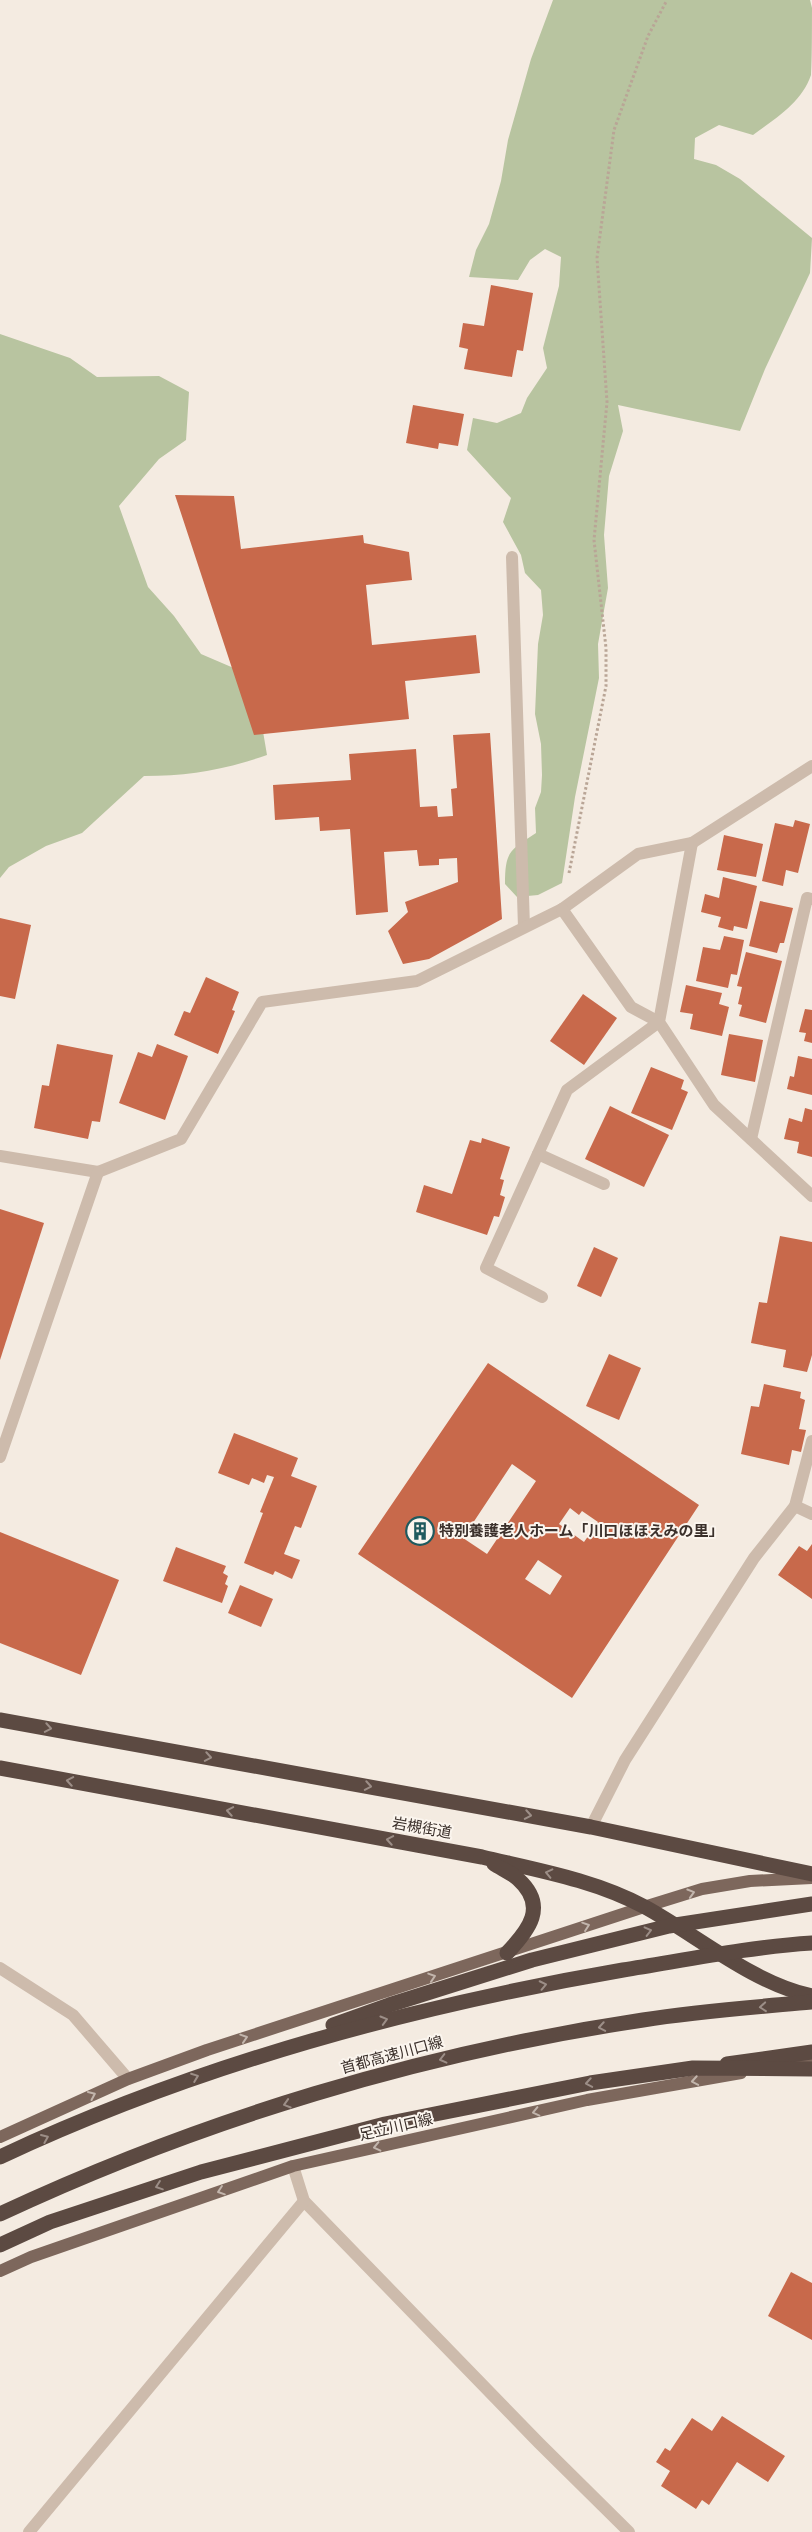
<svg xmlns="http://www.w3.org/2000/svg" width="812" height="2532" font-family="'Varela Round','Noto Sans JP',sans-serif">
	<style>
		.green { fill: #b8c4a0 }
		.building { fill: #c8694b; fill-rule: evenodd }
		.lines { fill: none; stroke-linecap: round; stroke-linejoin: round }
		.path { stroke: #b9a596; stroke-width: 3; stroke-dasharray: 2.5 2.5; stroke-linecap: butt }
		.minor { stroke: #cdbbac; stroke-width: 12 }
		.major { stroke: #7d675c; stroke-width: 12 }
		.highway { stroke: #5c4a42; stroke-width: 15 }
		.highway-bridge { stroke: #5c4a42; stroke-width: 15 }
		.oneway { stroke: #9c8e87 }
		.oneway2 { stroke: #c2b5ac }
		.labels { text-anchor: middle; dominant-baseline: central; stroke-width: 4; stroke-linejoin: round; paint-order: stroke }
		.poi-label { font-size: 15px; font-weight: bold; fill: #3b302b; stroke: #fbf5ee; text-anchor: start }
		.street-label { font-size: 15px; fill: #3b302b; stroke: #fbf5ee }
	</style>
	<rect width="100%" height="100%" fill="#f4ebe1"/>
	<g class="green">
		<path d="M553,0H810L812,8C812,24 812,61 811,75C802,102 775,119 753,135L719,125L695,138L694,159L716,165L740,179L812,238L810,273L765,369L740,431L618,405L623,431L609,476L604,535L608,588L598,644L599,678L575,797L562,883L538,895L517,897L505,884C505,851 510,850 536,833L535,808L541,792L542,775L541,744L535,714L538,644L543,615L541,590L525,573L521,555L503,522L511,498L467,450L473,418L497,423L521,413L527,398L547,368L543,348L559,286L561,257L545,249L530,260L518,280L469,277L476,250L489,224L501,181L508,140L531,59Z"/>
		<path d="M0,334L70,358L97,377L159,376L189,392L186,440L159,459L119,506L148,587L174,616L201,654L243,672L257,696L267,755C224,770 189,776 144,776L82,833L46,846L9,867L0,878Z"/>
	</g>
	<g class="building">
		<polygon points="491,285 533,293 523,351 517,350 512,377 464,369 468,349 459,347 463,323 484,326"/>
		<polygon points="413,405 464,414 458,446 439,443 438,449 406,443"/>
		<polygon points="175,495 234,496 241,549 363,535 364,543 409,552 412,580 366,585 372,645 476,635 480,673 405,681 409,719 254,735"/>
		<polygon points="490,733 502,919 429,959 403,964 388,931 408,912 405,902 458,882 457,858 439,859 439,865 419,866 417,850 384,852 388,912 356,915 350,829 320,831 319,817 275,820 273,785 351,780 349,754 416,749 420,807 437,806 438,817 453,816 451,789 457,788 453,735"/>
		<polygon points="795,820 810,824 798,873 786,870 783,886 762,881 775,823 793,827"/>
		<polygon points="724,835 763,844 756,877 717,870"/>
		<polygon points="723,877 757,886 747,929 734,926 733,931 718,927 721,917 701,912 705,894 719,898"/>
		<polygon points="760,901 793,908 784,943 780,943 777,953 749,946"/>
		<polygon points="0,918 31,925 15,999 0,996"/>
		<polygon points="724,936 744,940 737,975 731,974 728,988 696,981 703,947 720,950"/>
		<polygon points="746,952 782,961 766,1023 739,1016 742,1005 738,1004 742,987 737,986"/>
		<polygon points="206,977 239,992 232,1010 235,1011 218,1054 174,1035 184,1011 190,1013"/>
		<polygon points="686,985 722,993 719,1004 729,1007 722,1036 690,1029 693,1014 680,1012"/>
		<polygon points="583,994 617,1018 584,1065 550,1041"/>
		<polygon points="805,1009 812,1010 812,1043 804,1041 806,1033 799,1032"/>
		<polygon points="729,1034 763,1040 755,1082 721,1075"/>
		<polygon points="57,1044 113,1055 100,1122 92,1121 88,1139 34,1128 42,1085 49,1086"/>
		<polygon points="157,1044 188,1056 165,1120 119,1103 138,1052 152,1057"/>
		<polygon points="798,1056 812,1059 812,1095 787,1089 790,1076 794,1077"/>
		<polygon points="651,1067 684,1080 681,1089 688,1092 672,1130 631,1113"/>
		<polygon points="610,1106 669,1135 644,1187 585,1159"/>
		<polygon points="805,1108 812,1110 812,1157 797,1153 799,1142 784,1139 789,1118 802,1122"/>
		<polygon points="482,1138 510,1147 500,1179 504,1180 500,1195 505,1197 499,1217 494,1216 487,1235 416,1212 424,1185 452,1194 470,1140 481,1143"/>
		<polygon points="0,1209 44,1223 0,1360"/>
		<polygon points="780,1236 812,1242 812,1355 807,1372 783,1367 786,1350 751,1343 759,1302 767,1303"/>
		<polygon points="594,1247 618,1258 601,1297 577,1286"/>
		<polygon points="609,1354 641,1368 619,1420 586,1406"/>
		<path d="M488,1363L699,1505L572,1698L358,1554ZM512,1464L536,1481L487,1554L463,1538ZM570,1508L579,1515L582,1511L598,1522L584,1542L559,1524ZM538,1560L562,1576L550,1595L525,1579Z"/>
		<polygon points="764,1384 801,1392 800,1398 805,1400 799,1429 806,1430 801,1452 792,1450 789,1465 741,1454 751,1406 759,1407"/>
		<polygon points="234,1433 298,1458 291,1476 317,1486 301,1528 295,1526 284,1554 300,1560 292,1579 275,1571 273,1575 244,1563 263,1513 260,1512 274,1477 267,1475 264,1483 252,1478 249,1485 218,1473"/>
		<polygon points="0,1532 119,1580 81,1675 0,1643"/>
		<polygon points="812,1544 812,1599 778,1575 799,1546 807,1551"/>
		<polygon points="176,1547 226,1566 223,1573 228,1576 225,1584 228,1586 222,1603 163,1581"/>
		<polygon points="240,1585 273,1599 261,1627 228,1613"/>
		<polygon points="791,2272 812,2283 812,2340 768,2316"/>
		<polygon points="722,2416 785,2456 768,2482 737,2462 709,2505 702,2500 696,2509 661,2486 670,2471 656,2462 665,2448 670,2451 692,2418 712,2431"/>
	</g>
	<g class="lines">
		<polyline class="path" points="569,873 606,686 606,648 594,540 607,402 597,258 614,130 648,36 667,0"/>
		<g class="minor">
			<polyline points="512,557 524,927"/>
			<polyline points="692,843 659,1022 714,1105 812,1196"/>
			<polyline points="751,1139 807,898 812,899"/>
			<polyline points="538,1154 604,1184"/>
			<polyline points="0,1156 98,1172 181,1139 262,1002 417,981 562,909 638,854 692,843 812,766"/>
			<polyline points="542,1297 486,1268 567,1090 659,1022 631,1007 562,909"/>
			<polyline points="0,1457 98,1172"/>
			<polyline points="795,1506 812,1514"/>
			<polyline points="591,1827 625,1760 754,1558 795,1506 812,1441"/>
			<polyline points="0,1968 73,2015 128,2079"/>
			<polyline points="293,2166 304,2201 539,2443 629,2532"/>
			<polyline points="29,2532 304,2201"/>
		</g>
		<g class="major">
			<polyline points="787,2064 812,2060"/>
			<polyline points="0,2137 128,2079 207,2050 644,1907 702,1889 750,1881 812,1878"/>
			<polyline points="0,2271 31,2257 293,2166 587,2100 741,2073"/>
		</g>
		<g class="highway">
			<polyline points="0,1720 591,1827 812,1874"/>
			<path d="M0,1768L482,1857C537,1870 595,1880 645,1907C698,1936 752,1983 812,1996"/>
			<path d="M494,1864C502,1869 512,1873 518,1879C548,1906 529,1930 507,1953"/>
			<polyline points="727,2064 812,2052"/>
			<path d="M0,2214C203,2119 422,2053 643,2020C699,2011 756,2007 812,2002"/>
		</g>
		<g class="highway-bridge">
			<polyline points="333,2025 389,2005 532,1960 669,1926 812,1904"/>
			<path d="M0,2157C198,2064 408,2007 623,1970C686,1960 749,1947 812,1943"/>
			<polyline points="0,2245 50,2222 201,2172 385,2124 590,2083 693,2068 812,2069"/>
		</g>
	</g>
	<defs><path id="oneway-chevron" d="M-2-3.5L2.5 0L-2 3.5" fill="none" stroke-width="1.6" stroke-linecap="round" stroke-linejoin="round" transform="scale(1.25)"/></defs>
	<g class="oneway">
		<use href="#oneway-chevron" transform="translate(48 1728) rotate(10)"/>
		<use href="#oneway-chevron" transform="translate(208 1757) rotate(10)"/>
		<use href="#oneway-chevron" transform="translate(70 1781) rotate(-170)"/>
		<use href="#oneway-chevron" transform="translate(368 1786) rotate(10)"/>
		<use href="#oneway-chevron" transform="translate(230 1811) rotate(-170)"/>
		<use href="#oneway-chevron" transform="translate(528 1815) rotate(10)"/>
		<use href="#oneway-chevron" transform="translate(390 1840) rotate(-170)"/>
		<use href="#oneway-chevron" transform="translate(549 1873) rotate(-167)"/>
		<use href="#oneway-chevron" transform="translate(648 1931) rotate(-14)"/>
		<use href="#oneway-chevron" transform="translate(543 1985) rotate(-12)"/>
		<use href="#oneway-chevron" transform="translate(763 2007) rotate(175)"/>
		<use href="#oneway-chevron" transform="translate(384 2020) rotate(-16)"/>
		<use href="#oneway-chevron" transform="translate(602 2027) rotate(170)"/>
		<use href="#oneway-chevron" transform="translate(443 2059) rotate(166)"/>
		<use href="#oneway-chevron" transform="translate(195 2077) rotate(-21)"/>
		<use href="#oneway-chevron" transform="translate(589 2083) rotate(170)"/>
		<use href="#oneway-chevron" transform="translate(287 2104) rotate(163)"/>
		<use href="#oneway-chevron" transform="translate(45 2138) rotate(-23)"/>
		<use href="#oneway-chevron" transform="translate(159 2186) rotate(161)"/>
	</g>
	<g class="oneway2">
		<use href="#oneway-chevron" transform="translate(691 1893) rotate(-17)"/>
		<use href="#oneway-chevron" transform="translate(586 1926) rotate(-19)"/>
		<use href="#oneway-chevron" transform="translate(432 1977) rotate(-18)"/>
		<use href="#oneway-chevron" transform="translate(244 2038) rotate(-18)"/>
		<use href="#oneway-chevron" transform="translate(695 2081) rotate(170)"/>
		<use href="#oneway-chevron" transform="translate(92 2095) rotate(-24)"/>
		<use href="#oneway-chevron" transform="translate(536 2112) rotate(167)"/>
		<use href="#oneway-chevron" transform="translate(377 2147) rotate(167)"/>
		<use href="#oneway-chevron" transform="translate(221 2191) rotate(161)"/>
	</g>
	<defs>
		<symbol id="building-ring" viewBox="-11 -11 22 22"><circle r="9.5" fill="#fbf5ee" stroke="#1f5a5e" stroke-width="1.5"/><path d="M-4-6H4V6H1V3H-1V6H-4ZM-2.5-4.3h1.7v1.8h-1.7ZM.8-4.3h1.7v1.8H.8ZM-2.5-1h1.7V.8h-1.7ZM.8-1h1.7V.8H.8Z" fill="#1f5a5e"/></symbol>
	</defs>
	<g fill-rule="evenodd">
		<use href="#building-ring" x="404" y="1515" width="32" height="32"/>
	</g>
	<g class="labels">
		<g class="poi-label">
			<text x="439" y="1531">特別養護老人ホーム「川口ほほえみの里」</text>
		</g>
		<g class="street-label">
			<text transform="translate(422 1828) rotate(10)">岩槻街道</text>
			<text transform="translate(392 2055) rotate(-15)">首都高速川口線</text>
			<text transform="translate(396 2127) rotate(-13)">足立川口線</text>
		</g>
	</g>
</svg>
